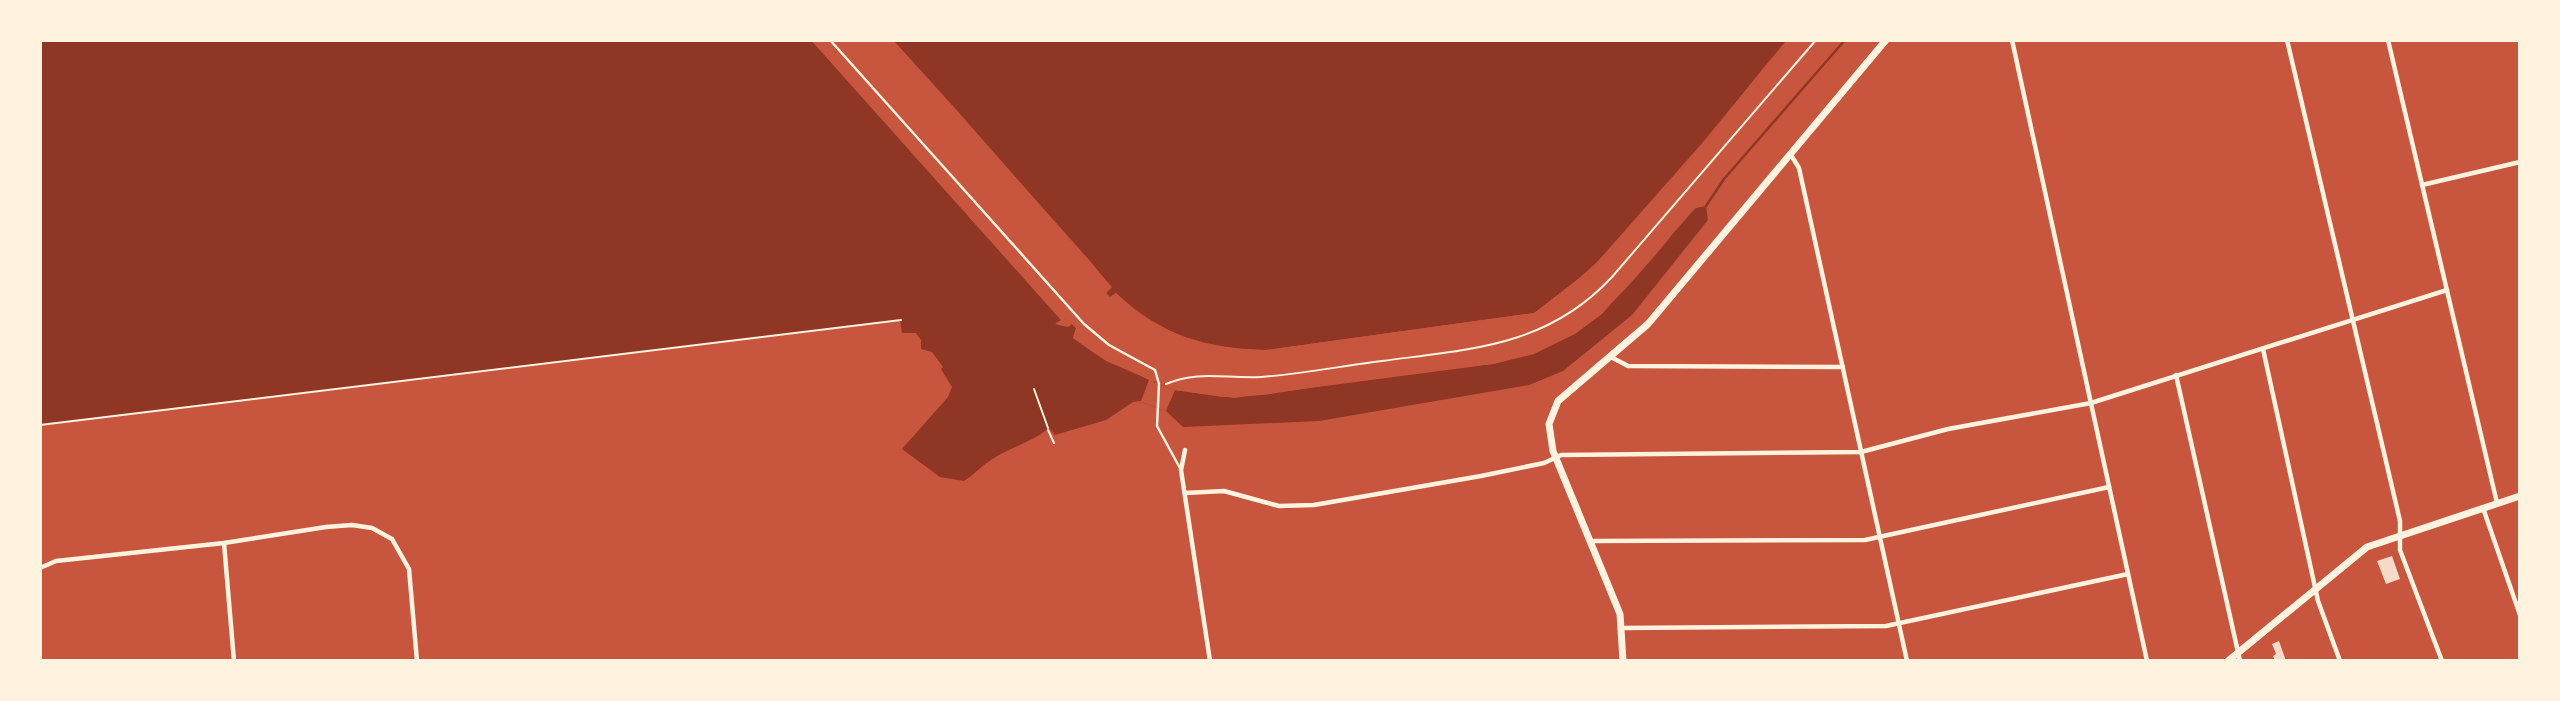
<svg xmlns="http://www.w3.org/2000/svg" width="2560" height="701" font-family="Mulish,sans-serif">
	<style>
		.water { fill: #8f3625 }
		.pier { fill: #c8553d }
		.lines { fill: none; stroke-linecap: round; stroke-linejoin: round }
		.stream { stroke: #8f3625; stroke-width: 2.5 }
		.building { fill: #f7dbc8 }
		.path { stroke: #fff3e0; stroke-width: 2 }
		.service { stroke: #fff3e0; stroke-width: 2.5 }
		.minor { stroke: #fff3e0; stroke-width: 4.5 }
		.secondary { stroke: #fff3e0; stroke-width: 7 }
	</style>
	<rect width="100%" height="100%" fill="#c8553d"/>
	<g class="water">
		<path d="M40,40H811L1062,321L1056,323L1072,324L1076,328L1073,338L1106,361L1174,390L1234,398L1493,364C1577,344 1603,316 1657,253C1670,239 1681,220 1696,208L1706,206L1708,220L1632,315L1563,371L1529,385L1319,421L1183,427L1166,411L1141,402L1127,413L1059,442L1049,428C1029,444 1012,446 991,460C981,466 974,475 964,481L940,477L902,449L948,397L952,387L941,369L943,367L932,352L921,349V340L916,333H902L900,320L40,425Z"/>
		<path d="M893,40H1787C1709,131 1632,247 1534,313L1266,350C1205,348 1162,336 1116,293L1110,297L1106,293L1111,287L1090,261Z"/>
	</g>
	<g class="pier">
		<polygon points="811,40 814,40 909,148 996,239 1065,319 1064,323 1074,322 1080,329 1076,336 1108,357 1147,374 1154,382 1174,390 1174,386 1222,393 1263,392 1385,373 1492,360 1532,351 1574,331 1599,312 1689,209 1699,204 1602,314 1575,334 1534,354 1493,364 1385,376 1264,395 1222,397 1175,390 1166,411 1141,402 1129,415 1101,432 1059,445 1050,427 1055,435 1106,420 1133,402 1141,401 1149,380 1094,353 1073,338 1076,328 1072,324 1068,327 1055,324 1061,320"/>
		<polygon points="889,40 893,40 953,106 1112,287 1106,293 1110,297 1116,293 1140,315 1188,341 1230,349 1266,350 1534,313 1591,269 1703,142 1787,40 1790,40 1624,239 1572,291 1535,316 1266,354 1229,353 1187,344 1138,318 1116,298 1108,300 1103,294 1107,287 1087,263"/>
	</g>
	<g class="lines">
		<polyline class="stream" points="1706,206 1724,179 1845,40"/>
	</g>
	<g class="building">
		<polygon points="2392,556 2400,579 2386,584 2377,561"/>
		<polygon points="2279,641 2286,661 2275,661 2273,656 2276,654 2272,644"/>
	</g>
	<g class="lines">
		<g class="path">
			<path d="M1166,384C1198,370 1227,379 1261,377C1301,374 1342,366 1382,361C1471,349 1547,347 1612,277L1816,40"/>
			<polyline points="1034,389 1048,428"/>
			<polyline points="40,425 901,320"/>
			<polyline points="1048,430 1054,443"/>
		</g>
		<polyline class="service" points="830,40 1084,324 1109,345 1155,370 1159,384 1157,426 1181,470"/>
		<g class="minor">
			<polyline points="2012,40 2147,661"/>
			<polyline points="2287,40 2400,521 2400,550 2442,661"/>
			<polyline points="2388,40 2497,503"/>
			<polyline points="1791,155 1799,168 1907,661"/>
			<polyline points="2422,185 2520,162"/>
			<polyline points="2263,349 2318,601 2340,661"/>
			<polyline points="1611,357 1628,366 1843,367"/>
			<polyline points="2176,375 2240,661"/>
			<polyline points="1185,450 1181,470 1210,661"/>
			<polyline points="1185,493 1224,491 1279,506 1314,505 1481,476 1544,463 1561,455 1861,452 1948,429 2091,403 2447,290"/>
			<polyline points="2483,508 2520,615"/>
			<polyline points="1591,541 1865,540 2109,487"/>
			<polyline points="224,543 234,661"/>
			<polyline points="40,568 56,561 224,543 326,527 352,525 372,528 392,539 409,569 417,661"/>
			<polyline points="1623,628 1886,626 2128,574"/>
		</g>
		<g class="secondary">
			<polyline points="1623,661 1620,614 1553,451 1549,424 1558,401 1648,324 1886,40"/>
			<polyline points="2228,661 2367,547 2520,496"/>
		</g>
	</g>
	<rect width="2560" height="701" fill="none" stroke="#fff3e0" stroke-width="84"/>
</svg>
